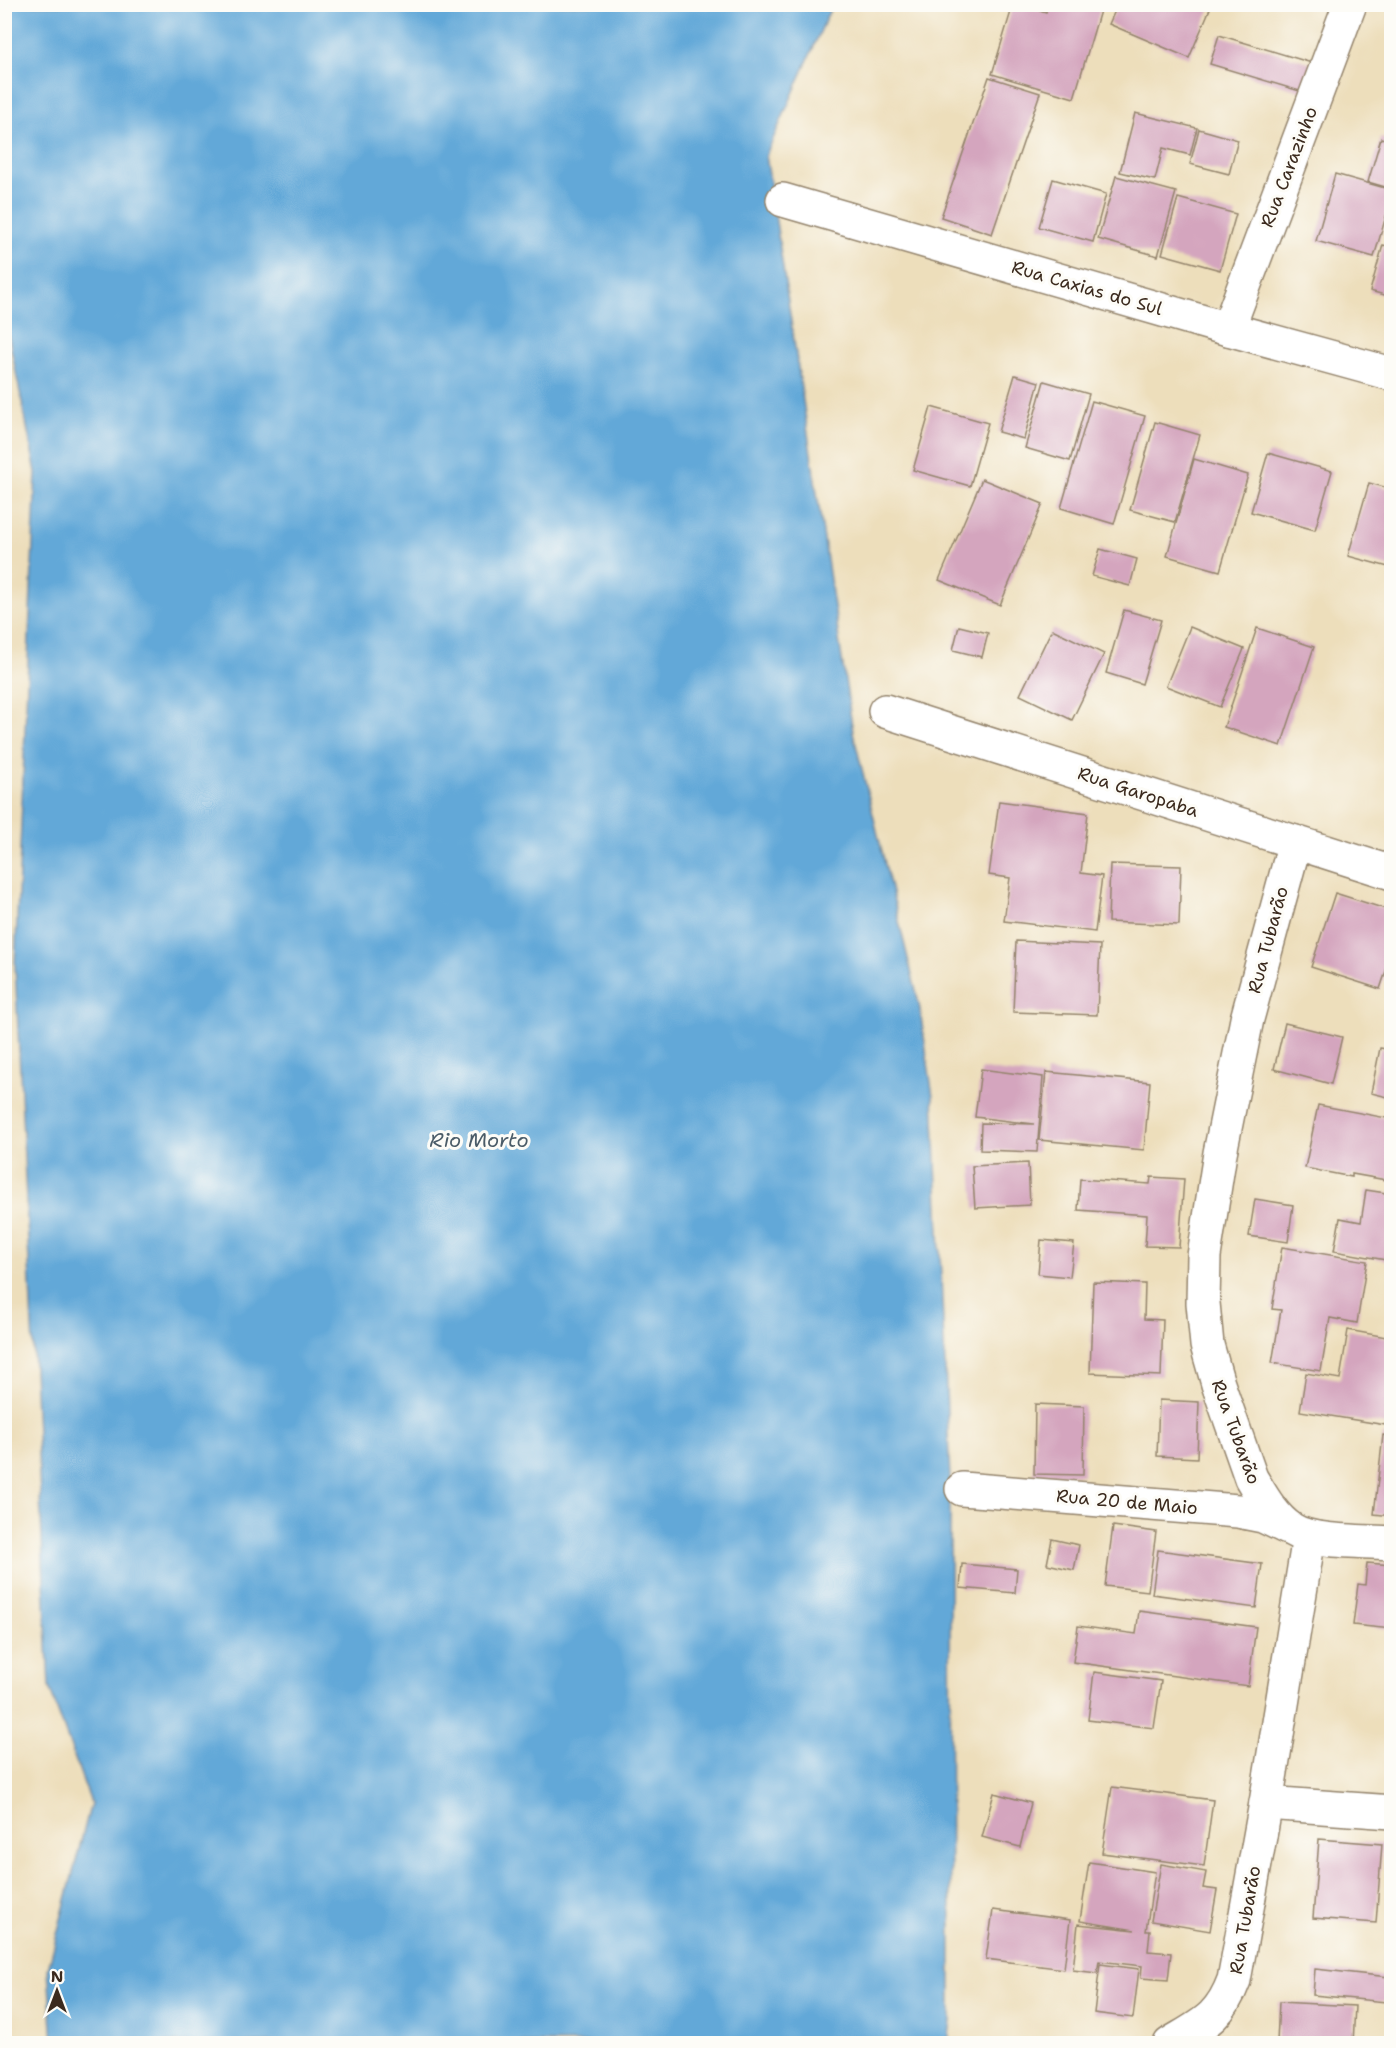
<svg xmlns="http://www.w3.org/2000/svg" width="1396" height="2048" font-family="'Shantell Sans',sans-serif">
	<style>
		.water { fill: #62a8d8; stroke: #4e697b; stroke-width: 1.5 }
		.building { fill: #d4a5be }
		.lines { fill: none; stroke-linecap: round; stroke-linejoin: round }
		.street-casing { stroke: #94846c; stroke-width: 36 }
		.street { stroke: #fff; stroke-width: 33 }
		.labels { text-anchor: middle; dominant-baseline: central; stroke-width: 6; stroke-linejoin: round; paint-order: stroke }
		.street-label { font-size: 18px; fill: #3b2a1e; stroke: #fdfcf7 }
		.water-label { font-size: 20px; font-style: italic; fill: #4b5c68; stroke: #fdfcf7 }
	</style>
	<rect width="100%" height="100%" fill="#fdfcf7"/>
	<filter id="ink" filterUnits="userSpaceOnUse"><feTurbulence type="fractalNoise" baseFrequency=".0167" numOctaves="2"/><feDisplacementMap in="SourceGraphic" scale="12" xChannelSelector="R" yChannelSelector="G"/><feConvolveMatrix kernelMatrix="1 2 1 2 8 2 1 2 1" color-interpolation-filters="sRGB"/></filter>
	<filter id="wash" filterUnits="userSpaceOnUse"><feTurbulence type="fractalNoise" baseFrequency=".008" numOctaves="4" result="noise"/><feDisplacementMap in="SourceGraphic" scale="24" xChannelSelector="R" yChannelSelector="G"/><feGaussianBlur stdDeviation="1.35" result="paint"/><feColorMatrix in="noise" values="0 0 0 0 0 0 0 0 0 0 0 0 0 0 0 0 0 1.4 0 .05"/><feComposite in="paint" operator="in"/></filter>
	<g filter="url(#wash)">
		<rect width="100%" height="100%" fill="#eddebb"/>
		<polygon class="water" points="4,5 832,5 766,155 853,732 919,1004 933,1096 950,1479 951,2021 948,2043 53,2043 48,1969 91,1803 49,1687 15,966 36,472 5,318"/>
		<g id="blocks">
			<g class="building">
				<polygon points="1048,4 1102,4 1074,98 992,74 1013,5 1023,5 1046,12"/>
				<polygon points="1118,4 1212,4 1189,58 1109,24"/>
				<polygon points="1219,35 1312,63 1303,92 1210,64"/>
				<polygon points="989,77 1040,93 992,234 941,217"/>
				<polygon points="1135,113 1197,128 1190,155 1163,148 1155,180 1120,172"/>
				<polygon points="1199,129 1238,140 1229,174 1190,164"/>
				<polygon points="1381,138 1392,141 1392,189 1368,182"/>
				<polygon points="1335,174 1392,190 1392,196 1374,257 1316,241"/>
				<polygon points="1116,176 1176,192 1158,256 1098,239"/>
				<polygon points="1053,179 1106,194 1093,242 1039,227"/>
				<polygon points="1178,198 1236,214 1220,270 1162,254"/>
				<polygon points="1383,245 1392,247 1392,297 1370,291"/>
				<polygon points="1015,375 1039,382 1024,439 998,432"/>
				<polygon points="1044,381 1089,394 1070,461 1025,448"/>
				<polygon points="1092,401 1145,416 1114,524 1061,508"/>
				<polygon points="931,407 988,423 970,486 913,470"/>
				<polygon points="1155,422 1200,435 1175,522 1130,510"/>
				<polygon points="1268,453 1332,471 1315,530 1251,512"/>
				<polygon points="1194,459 1248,475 1220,571 1167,556"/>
				<polygon points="982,479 1043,504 1000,605 939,580"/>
				<polygon points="1369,483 1392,489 1392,568 1348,556"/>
				<polygon points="1100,549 1137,559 1130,586 1092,576"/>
				<polygon points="1124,610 1161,620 1142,684 1106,673"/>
				<polygon points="959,626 988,633 982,657 953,650"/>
				<polygon points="1190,627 1244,649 1220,707 1166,686"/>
				<polygon points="1257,628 1314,647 1281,746 1224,727"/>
				<polygon points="1052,629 1104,654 1072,720 1020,695"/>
				<polygon points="999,801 1088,813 1081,873 1102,876 1095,932 1004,921 1010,878 989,875"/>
				<polygon points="1110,864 1181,866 1179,925 1108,922"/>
				<polygon points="1335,893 1392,911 1392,953 1380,989 1311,967"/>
				<polygon points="1016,941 1100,945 1097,1015 1013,1012"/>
				<polygon points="1285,1023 1342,1037 1331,1084 1274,1069"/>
				<polygon points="1380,1048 1392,1050 1392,1098 1371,1093"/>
				<polygon points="981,1069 1043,1077 1037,1152 980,1150 981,1123 1034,1124 975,1117"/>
				<polygon points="1046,1072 1150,1082 1144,1150 1039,1140"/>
				<polygon points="1318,1105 1392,1119 1392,1181 1352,1174 1352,1177 1305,1168"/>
				<polygon points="1028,1163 1030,1205 975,1208 972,1166"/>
				<polygon points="1151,1177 1184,1179 1179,1247 1145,1246 1147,1215 1078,1210 1080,1179 1150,1184"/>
				<polygon points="1366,1190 1392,1194 1392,1261 1334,1251 1340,1218 1361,1222"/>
				<polygon points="1255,1199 1293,1205 1288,1242 1249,1236"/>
				<polygon points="1041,1240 1074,1243 1070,1277 1038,1274"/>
				<polygon points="1282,1247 1367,1261 1357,1323 1330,1318 1321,1371 1272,1363 1281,1310 1272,1309"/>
				<polygon points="1093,1282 1145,1284 1144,1319 1163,1320 1161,1376 1090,1373"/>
				<polygon points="1348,1330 1392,1338 1389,1375 1392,1375 1392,1426 1300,1411 1306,1373 1340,1379"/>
				<polygon points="1159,1400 1199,1402 1197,1458 1157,1456"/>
				<polygon points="1035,1404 1084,1406 1083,1475 1034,1474"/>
				<polygon points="1383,1435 1392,1436 1392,1516 1374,1514"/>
				<polygon points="1113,1526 1156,1532 1148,1591 1105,1586"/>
				<polygon points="1052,1539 1079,1545 1074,1570 1047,1564"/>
				<polygon points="1158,1550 1262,1564 1256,1608 1152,1594"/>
				<polygon points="1367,1563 1392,1565 1392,1629 1353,1625 1358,1584 1365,1585"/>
				<polygon points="962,1564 1017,1569 1015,1593 960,1588"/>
				<polygon points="1139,1611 1256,1627 1248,1686 1073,1662 1078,1626 1136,1634"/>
				<polygon points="1094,1672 1161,1681 1154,1728 1088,1720"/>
				<polygon points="1112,1787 1213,1800 1204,1866 1102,1853"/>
				<polygon points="994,1793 1031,1803 1020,1847 982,1837"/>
				<polygon points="1319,1839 1382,1844 1376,1923 1313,1918"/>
				<polygon points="1089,1862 1155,1872 1146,1931 1150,1931 1148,1951 1171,1953 1168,1980 1141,1978 1142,1966 1099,1961 1097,1973 1073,1970 1078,1924 1135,1930 1080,1921"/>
				<polygon points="1161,1864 1206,1872 1203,1888 1217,1890 1210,1931 1151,1921"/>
				<polygon points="993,1910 1070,1920 1064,1969 986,1959"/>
				<polygon points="1100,1964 1139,1969 1133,2018 1094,2013"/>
				<polygon points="1315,1969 1389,1977 1386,2002 1313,1995"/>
				<polygon points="1279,2002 1355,2006 1353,2044 1277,2042"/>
			</g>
		</g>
	</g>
	<g filter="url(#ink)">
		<use href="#blocks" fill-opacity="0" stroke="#94846c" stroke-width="1.5"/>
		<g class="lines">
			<defs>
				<g id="street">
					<polyline points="783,200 1228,329 1392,374"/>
					<polyline points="1228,329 1350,4"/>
					<polyline points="885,711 1392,873"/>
					<path d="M1295,842L1247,1019L1220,1153L1204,1256L1203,1303L1207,1345L1218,1384L1251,1478C1262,1496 1273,1517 1291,1529C1311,1543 1366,1541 1392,1543"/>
					<polyline points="962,1489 1238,1511 1263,1516 1288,1528"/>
					<polyline points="1266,1803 1392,1812"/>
					<path d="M1170,2044C1203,2024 1220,2018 1234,1980L1266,1803L1309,1537"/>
				</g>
			</defs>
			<use href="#street" class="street-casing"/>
			<use href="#street" class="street"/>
		</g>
	</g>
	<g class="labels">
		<g class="street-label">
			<text transform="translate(1289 167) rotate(-69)">Rua Carazinho</text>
			<text transform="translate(1087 288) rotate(16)">Rua Caxias do Sul</text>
			<text transform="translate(1138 792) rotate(18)">Rua Garopaba</text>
			<text transform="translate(1268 940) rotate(-75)">Rua Tubarão</text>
			<text transform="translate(1236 1432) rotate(70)">Rua Tubarão</text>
			<text transform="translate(1127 1502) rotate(5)">Rua 20 de Maio</text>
			<text transform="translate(1245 1920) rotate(-80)">Rua Tubarão</text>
		</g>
		<g class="water-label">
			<text x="479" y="1140">Rio Morto</text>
		</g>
	</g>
	<rect width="1396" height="2048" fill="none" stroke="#fdfcf7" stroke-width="24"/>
	<g transform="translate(57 1991)" stroke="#fdfcf7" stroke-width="4.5" paint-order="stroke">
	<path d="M0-4.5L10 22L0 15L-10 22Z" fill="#3b2a1e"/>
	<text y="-9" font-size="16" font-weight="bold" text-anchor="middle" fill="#3b2a1e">N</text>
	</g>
</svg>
